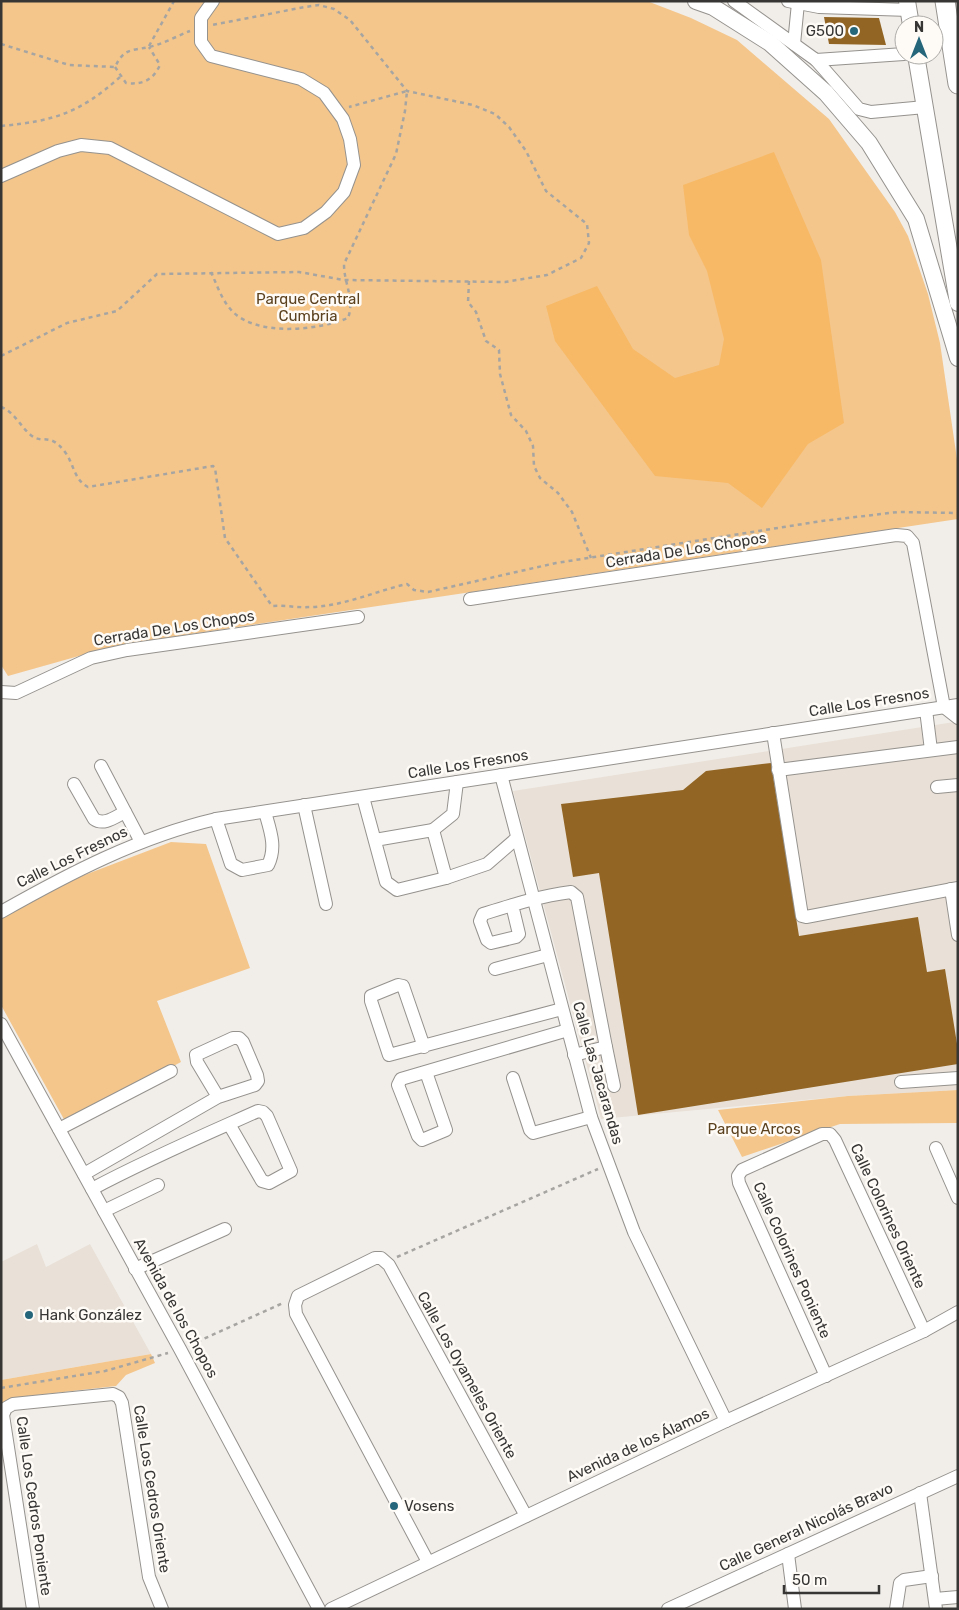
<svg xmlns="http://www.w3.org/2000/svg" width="959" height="1610" font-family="Rubik,sans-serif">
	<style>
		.built { fill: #e9e1d7 }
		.green { fill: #f4c68c }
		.water { fill: #f7b966 }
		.building { fill: #926524 }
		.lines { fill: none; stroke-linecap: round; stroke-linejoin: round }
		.minor-casing { stroke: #95928e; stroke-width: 14 }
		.major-casing { stroke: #95928e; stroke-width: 18 }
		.highway-casing { stroke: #95928e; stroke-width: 21 }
		.path { stroke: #a7a5a2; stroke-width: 2.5; stroke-dasharray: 4 4; stroke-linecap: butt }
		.minor { stroke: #fff; stroke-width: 12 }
		.major { stroke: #fff; stroke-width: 16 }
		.highway { stroke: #fff; stroke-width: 19 }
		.poi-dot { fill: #26667b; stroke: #fefbf7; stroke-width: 2 }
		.labels { text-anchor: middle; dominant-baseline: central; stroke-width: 5; stroke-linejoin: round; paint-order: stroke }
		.poi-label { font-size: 15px; fill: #373635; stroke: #fefbf7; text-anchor: start }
		.park-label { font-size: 15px; fill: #5b411e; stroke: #fefbf7 }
		.street-label { font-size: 15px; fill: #373635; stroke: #fefbf7 }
	</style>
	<rect width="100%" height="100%" fill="#f1eeea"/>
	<g class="built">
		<polygon points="954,722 958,723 958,1090 848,1096 601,1119 513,791"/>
		<polygon points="37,1244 46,1267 90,1244 151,1354 1,1380 1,1262"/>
	</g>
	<g class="green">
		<polygon points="1,1 647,1 691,18 737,40 829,119 895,212 908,236 928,294 940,343 958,466 958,519 118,645 8,676 1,665"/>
		<polygon points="171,842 206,844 250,968 157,1001 181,1062 66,1123 1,1005 1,917 74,879"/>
		<polygon points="958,1090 958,1123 840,1124 742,1157 718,1110 848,1096"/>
		<polygon points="151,1354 155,1363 126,1375 116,1386 11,1398 1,1409 1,1380"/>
	</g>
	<polygon class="water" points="774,152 821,260 844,423 808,444 762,508 728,483 655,476 555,341 546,306 597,286 633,349 675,378 719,365 724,339 707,271 689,235 683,185"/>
	<g class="building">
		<polygon points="824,17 879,18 886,45 829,44"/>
		<polygon points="771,763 799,936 918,917 927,972 945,969 958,1050 958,1064 638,1115 599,873 573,877 561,804 683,790 706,771"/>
	</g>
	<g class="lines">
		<defs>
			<g id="minor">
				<polyline points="734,1 816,60 904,54"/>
				<polyline points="788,1 819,7 909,10"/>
				<polyline points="794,44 798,3"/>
				<polyline points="816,60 859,109 871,112 925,107"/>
				<polyline points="1,176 58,151 81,145 110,148 278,234 304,228 326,212 344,192 354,165 350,139 343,119 324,93 301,79 211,56 201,42 201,18 213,1"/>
				<polyline points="470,599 896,535 907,536 913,543 944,707 958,718"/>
				<polyline points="1,692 16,693 91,658 127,650 358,617"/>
				<polyline points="926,710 931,750"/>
				<polyline points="773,733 802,916 806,917 958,888"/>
				<polyline points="101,766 141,842"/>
				<polyline points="778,770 958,747"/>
				<polyline points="501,775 591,1117 634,1232 726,1421"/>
				<path d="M74,784L94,819C104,826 115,817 125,812"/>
				<polyline points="937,787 958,785"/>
				<polyline points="363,797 386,882 397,890 446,878 433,830 375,840"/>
				<polyline points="304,805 326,904"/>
				<path d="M216,819L231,864L242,870L268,865C277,847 270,830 265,812"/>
				<polyline points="433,830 453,814 457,782"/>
				<polyline points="446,878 487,864 517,838"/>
				<polyline points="951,889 958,935"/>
				<path d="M512,905L519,934L516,937L491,943L487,940L480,921L483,914C512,905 540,896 571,892L577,897L606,1047L574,1055"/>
				<path d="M1,912C70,873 139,837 216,819L958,705"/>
				<polyline points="495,969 548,955"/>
				<polyline points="1,1024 180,1349 319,1609"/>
				<polyline points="424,1047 403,986 398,985 371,996 371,1001 389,1055 562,1009"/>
				<polyline points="606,1047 614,1086"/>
				<polyline points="426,1072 446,1130 422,1140 418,1136 398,1085 401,1079 568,1030"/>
				<polyline points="513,1078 530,1130 533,1133 591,1117"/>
				<polyline points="901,1082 958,1078"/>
				<polyline points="59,1129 171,1071"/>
				<polyline points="936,1148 958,1198"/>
				<polyline points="84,1174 218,1097 255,1085 258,1081 257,1075 243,1042 239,1038 233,1038 196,1055 197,1062 218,1097"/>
				<path d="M92,1189C146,1160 202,1136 258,1111L263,1112L267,1116L291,1171L269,1183L262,1181L229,1124"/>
				<polyline points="104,1211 158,1185"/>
				<polyline points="135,1269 225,1229"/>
				<polyline points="826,1376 739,1183 738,1176 742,1170 822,1134 830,1134 835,1140 924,1331"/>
				<polyline points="920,1493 936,1609"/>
				<polyline points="788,1554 795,1609"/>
				<polyline points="428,1562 296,1314 295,1305 298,1296 375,1258 381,1258 389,1265 526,1516"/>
				<polyline points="935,1599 958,1597"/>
				<polyline points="33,1609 3,1415 6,1408 13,1404 113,1394 119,1397 122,1403 149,1577 162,1609"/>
				<polyline points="331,1609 726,1421 924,1331 958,1312"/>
				<polyline points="668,1609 958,1476"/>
				<polyline points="896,1609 900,1583 904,1580 932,1576"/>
			</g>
			<g id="major">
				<polyline points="696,1 713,7 770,43 826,93 869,143 916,219 958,358"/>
				<polyline points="907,1 911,25"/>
				<polyline points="916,55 958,303"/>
			</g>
			<polyline id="highway" points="945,1 958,84"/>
		</defs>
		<use href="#minor" class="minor-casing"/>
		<use href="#major" class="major-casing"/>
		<use href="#highway" class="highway-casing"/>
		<g class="path">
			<path d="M1,44L69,65L115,67C124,48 131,51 149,47C163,44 177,36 190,31"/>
			<polyline points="149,46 174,1"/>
			<path d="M115,67L126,83C143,85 153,80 160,65L149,47"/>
			<path d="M1,126C54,121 80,113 120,77"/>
			<path d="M211,272C217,285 222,301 233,312C259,337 318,330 348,318C355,299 344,284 344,264L396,154L405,111L407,91L349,107"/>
			<polyline points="469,281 468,302 476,312 486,341 499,350 500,374 511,415 526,431 533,446 534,466 540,478 558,493 572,512 591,558"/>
			<polyline points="1,356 67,323 117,311 157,274 299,272 344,280 505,282 547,275 581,258 589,243 587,224 546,191 526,151 509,127 495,114 473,105 407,91 350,20 334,9 319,5 305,7 212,25"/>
			<path d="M1,407C15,412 21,428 32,436C43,444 50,432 65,452C74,464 74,480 88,487L213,466L215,468L225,538L272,606C285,605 298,608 311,607C344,606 376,591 407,584L414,590L428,592L556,563L822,521L898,512L958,513"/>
			<polyline points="397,1257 598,1169"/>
			<polyline points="190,1345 283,1303"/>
			<polyline points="1,1388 105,1371 168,1353"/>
		</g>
		<use href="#minor" class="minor"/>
		<use href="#major" class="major"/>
		<use href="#highway" class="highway"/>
	</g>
	<g class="poi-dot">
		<circle cx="854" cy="31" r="5"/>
		<circle cx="29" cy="1315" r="5"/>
		<circle cx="394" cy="1506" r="5"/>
	</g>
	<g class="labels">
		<g class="poi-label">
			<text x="844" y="31" text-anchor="end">G500</text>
			<text x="39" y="1315">Hank González</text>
			<text x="404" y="1506">Vosens</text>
		</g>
		<g class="park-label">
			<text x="308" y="299">Parque Central<tspan x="308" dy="17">Cumbria</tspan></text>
			<text x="754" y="1129">Parque Arcos</text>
		</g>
		<g class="street-label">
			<text transform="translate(686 550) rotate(-9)">Cerrada De Los Chopos</text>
			<text transform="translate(174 628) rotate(-9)">Cerrada De Los Chopos</text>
			<text transform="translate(869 702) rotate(-9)">Calle Los Fresnos</text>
			<text transform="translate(468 764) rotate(-9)">Calle Los Fresnos</text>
			<text transform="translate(72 857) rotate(-26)">Calle Los Fresnos</text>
			<text transform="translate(598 1073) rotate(74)">Calle Las Jacarandas</text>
			<text transform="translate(888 1216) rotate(65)">Calle Colorines Oriente</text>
			<text transform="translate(792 1260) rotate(66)">Calle Colorines Poniente</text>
			<text transform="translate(176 1308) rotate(61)">Avenida de los Chopos</text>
			<text transform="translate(467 1375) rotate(61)">Calle Los Oyameles Oriente</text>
			<text transform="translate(638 1445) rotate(-25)">Avenida de los Álamos</text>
			<text transform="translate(152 1489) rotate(81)">Calle Los Cedros Oriente</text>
			<text transform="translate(34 1506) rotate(82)">Calle Los Cedros Poniente</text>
			<text transform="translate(806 1527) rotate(-25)">Calle General Nicolás Bravo</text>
		</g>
	</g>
	<rect width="959" height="1610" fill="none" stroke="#373635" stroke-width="5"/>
	<g transform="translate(919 40)"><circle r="24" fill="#fefbf7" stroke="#aeaca9"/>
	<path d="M0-4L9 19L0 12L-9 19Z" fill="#26667b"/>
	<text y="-8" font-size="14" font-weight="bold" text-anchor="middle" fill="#373635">N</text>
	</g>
	<path d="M784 1585v8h95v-8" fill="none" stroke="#373635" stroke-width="2.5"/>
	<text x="792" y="1585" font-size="15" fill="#373635" stroke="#fefbf7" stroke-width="4" paint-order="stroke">50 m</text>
</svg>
